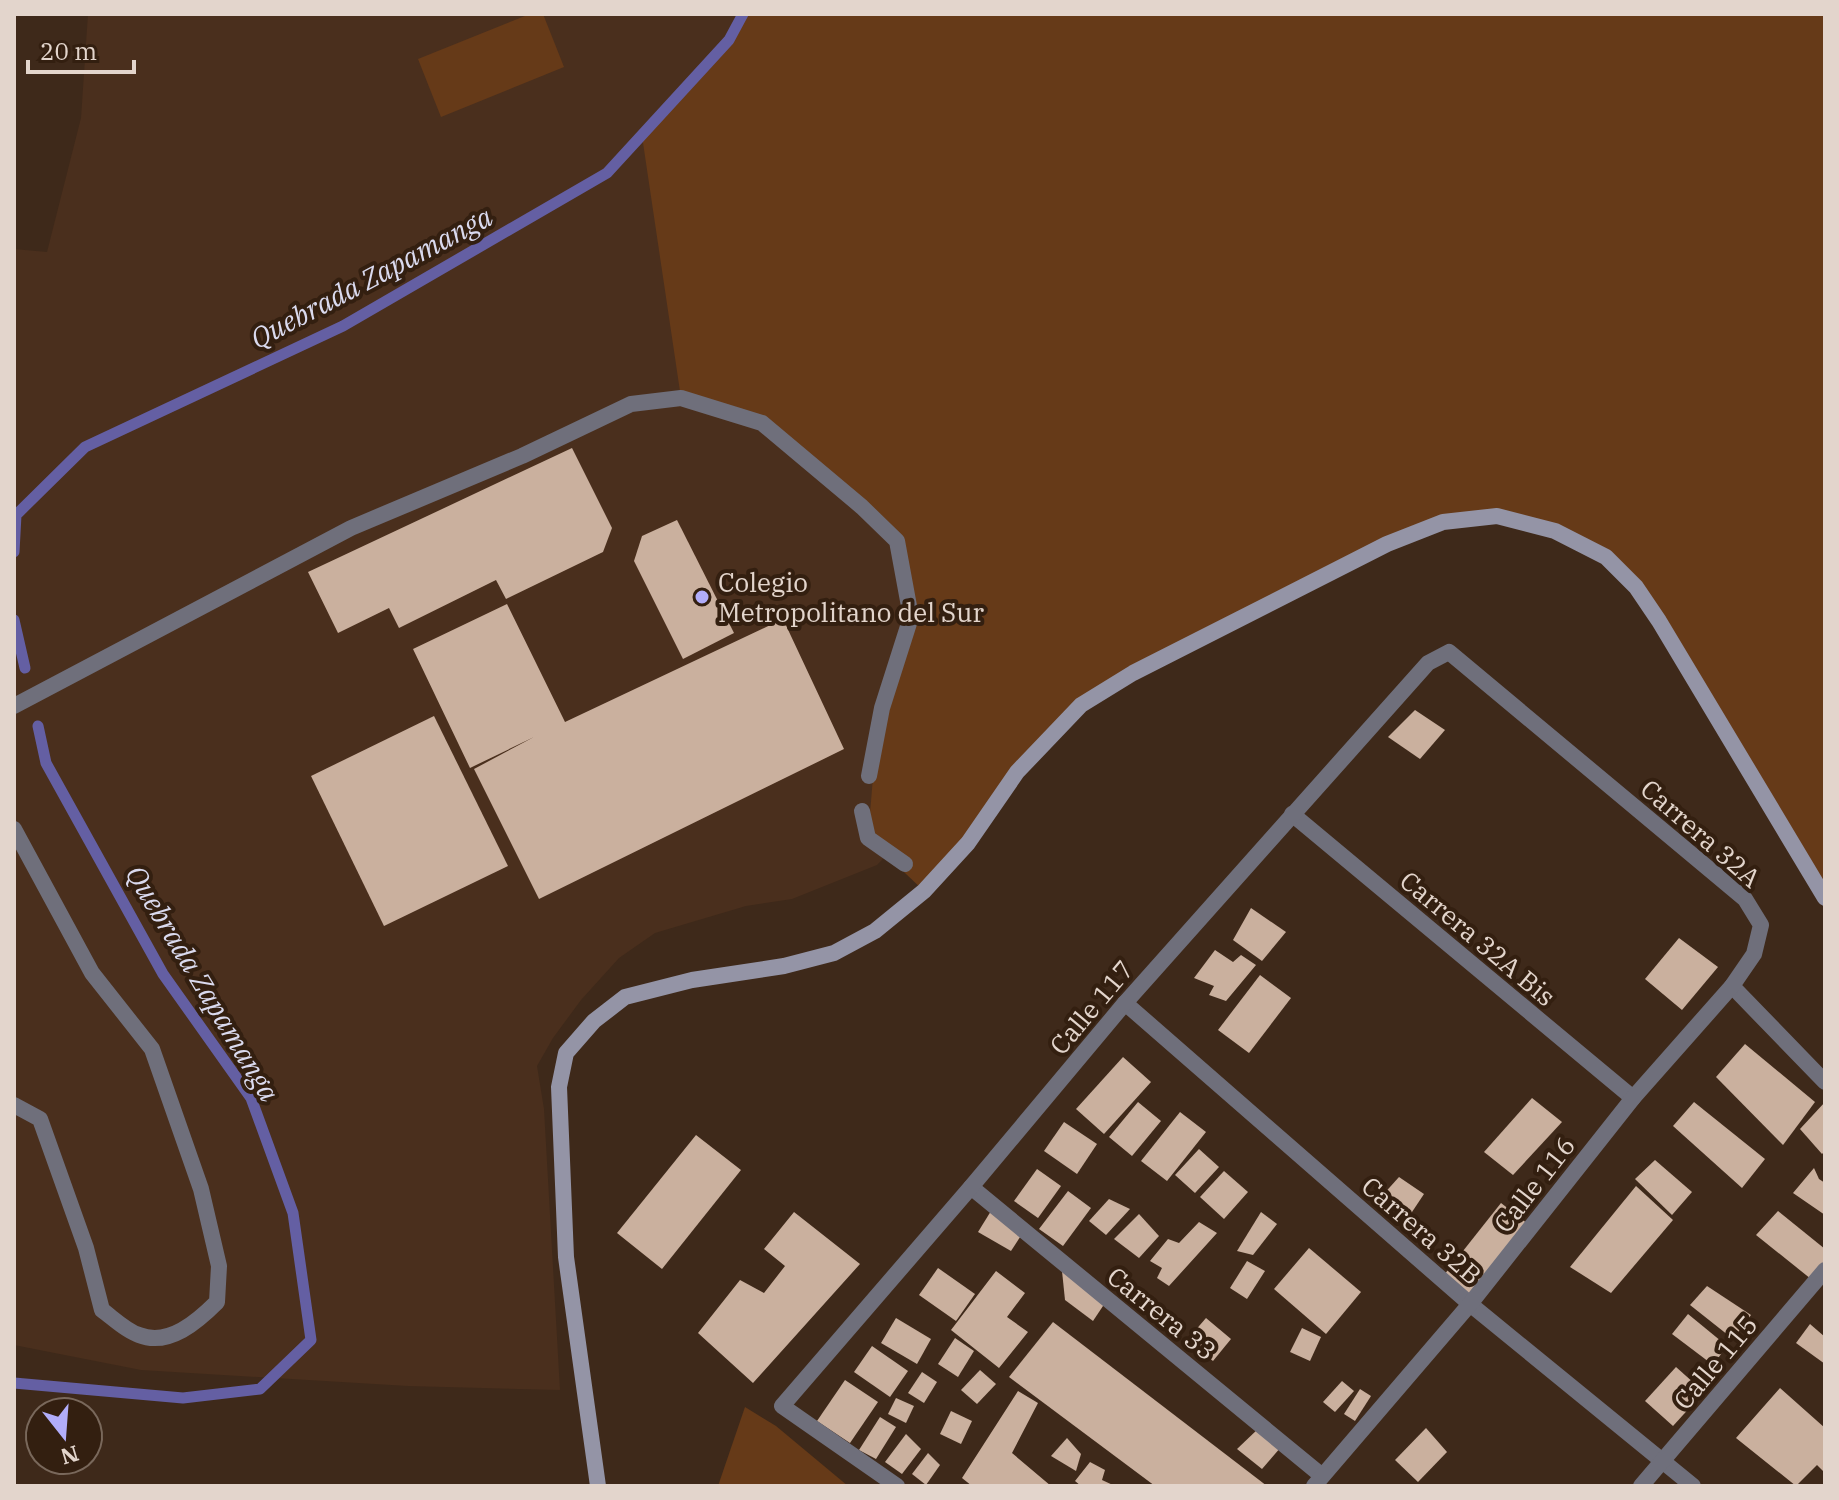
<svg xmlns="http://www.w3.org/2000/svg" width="1839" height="1500" font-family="'IBM Plex Serif',serif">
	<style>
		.built { fill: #4a2f1d }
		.green { fill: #663a18 }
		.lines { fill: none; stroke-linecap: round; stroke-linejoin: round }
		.stream { stroke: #645fa3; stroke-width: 11 }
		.building { fill: #cab09e }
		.lane { stroke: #6f6f7b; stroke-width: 16 }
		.street { stroke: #6f6f7b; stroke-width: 16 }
		.secondary { stroke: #9494a6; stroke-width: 16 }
		.poi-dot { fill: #b1adfa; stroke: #331f10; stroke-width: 3 }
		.labels { text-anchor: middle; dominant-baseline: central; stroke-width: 8; stroke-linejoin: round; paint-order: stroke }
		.poi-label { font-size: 26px; fill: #e3d5cc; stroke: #331f10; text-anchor: start }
		.street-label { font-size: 26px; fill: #e3d5cc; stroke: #331f10 }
		.water-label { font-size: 28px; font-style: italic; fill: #dadaee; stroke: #331f10 }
	</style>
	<rect width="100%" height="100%" fill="#3e291a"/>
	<polygon class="built" points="88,14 845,14 1492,455 964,776 877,865 792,899 746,906 655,933 619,958 581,1000 553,1038 537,1066 544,1109 560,1390 408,1386 141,1370 14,1345 14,249 47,252 81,118"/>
	<g class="green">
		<polygon points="530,14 543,14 564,67 441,117 418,59"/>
		<polygon points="743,14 1825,14 1825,898 1659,621 1606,557 1497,516 1443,522 1081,705 924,891 868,838 873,777 911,617 897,541 762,423 681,398 642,136 729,40"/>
		<polygon points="745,1407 776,1426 848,1486 718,1486"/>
	</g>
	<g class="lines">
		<g class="stream">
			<polyline points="14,552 16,515 85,447 343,326 607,173 729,40 743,14"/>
			<polyline points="14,620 25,668"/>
			<polyline points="14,1383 183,1398 260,1389 311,1340 293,1213 251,1098 163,974 46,763 38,726"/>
		</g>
	</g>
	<g class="building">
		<polygon points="572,448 612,528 603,552 506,599 496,580 399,628 389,608 338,633 308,572"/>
		<polygon points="677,520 734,633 683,659 634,561 642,536"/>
		<polygon points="507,604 565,722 783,619 844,749 539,899 474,769 534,737 470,768 413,649"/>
		<polygon points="1415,710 1445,730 1420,759 1388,737"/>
		<polygon points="434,716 508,866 384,926 311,776"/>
		<polygon points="1251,908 1286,932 1262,961 1233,940"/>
		<polygon points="1679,938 1718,967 1682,1010 1645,979"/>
		<polygon points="1215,950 1233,962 1241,955 1256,965 1226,1001 1209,995 1214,986 1194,978"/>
		<polygon points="1260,975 1291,998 1249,1053 1218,1030"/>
		<polygon points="1745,1044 1815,1102 1783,1145 1716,1077"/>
		<polygon points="1123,1057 1151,1082 1104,1134 1076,1109"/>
		<polygon points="1532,1098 1562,1122 1513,1175 1484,1152"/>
		<polygon points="1138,1102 1161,1121 1132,1156 1109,1137"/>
		<polygon points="1694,1102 1765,1159 1742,1188 1673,1126"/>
		<polygon points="1825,1102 1825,1151 1822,1154 1800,1129"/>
		<polygon points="1180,1112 1206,1132 1167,1181 1141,1161"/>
		<polygon points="1064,1122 1097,1144 1077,1174 1044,1151"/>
		<polygon points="696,1135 741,1170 662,1269 617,1233"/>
		<polygon points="1199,1149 1219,1167 1195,1193 1175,1175"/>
		<polygon points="1655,1160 1692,1192 1672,1215 1635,1179"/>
		<polygon points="1814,1168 1819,1179 1825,1183 1825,1215 1793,1193"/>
		<polygon points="1037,1169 1061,1186 1038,1218 1014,1201"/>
		<polygon points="1224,1171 1248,1192 1224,1219 1200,1197"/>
		<polygon points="1399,1177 1424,1194 1408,1218 1381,1197"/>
		<polygon points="1636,1186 1673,1220 1611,1293 1570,1267"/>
		<polygon points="1068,1191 1091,1208 1063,1246 1039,1229"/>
		<polygon points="1109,1199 1130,1209 1106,1235 1089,1221"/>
		<polygon points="1501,1203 1528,1224 1469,1295 1444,1275"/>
		<polygon points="991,1211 1024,1231 1011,1251 978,1232"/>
		<polygon points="1778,1211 1825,1249 1825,1264 1811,1279 1756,1235"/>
		<polygon points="794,1212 860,1264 753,1383 698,1333 740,1280 764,1293 785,1266 764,1249"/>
		<polygon points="1261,1212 1277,1224 1253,1255 1237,1251"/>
		<polygon points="1139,1214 1159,1236 1139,1258 1114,1239"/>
		<polygon points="1199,1222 1217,1233 1169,1286 1157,1278 1162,1268 1150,1261 1168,1239 1179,1243"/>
		<polygon points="1309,1248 1361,1292 1326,1334 1274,1289"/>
		<polygon points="1247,1261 1265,1271 1247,1299 1230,1288"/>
		<polygon points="938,1268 975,1294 956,1321 919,1295"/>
		<polygon points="996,1271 1025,1293 1007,1317 1028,1332 999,1368 951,1330"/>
		<polygon points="1062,1271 1105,1303 1093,1321 1065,1300"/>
		<polygon points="1707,1286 1751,1315 1733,1339 1690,1305"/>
		<polygon points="1688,1314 1727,1346 1713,1365 1672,1334"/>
		<polygon points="896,1318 931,1339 917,1364 881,1343"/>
		<polygon points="1206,1318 1231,1339 1213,1361 1187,1340"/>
		<polygon points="1053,1322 1267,1486 1155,1486 1009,1377"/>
		<polygon points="1810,1324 1825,1337 1825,1364 1796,1343"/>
		<polygon points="1302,1328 1321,1337 1310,1361 1290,1352"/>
		<polygon points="955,1338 974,1351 958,1377 938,1364"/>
		<polygon points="872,1346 908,1371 890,1397 854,1372"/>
		<polygon points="1676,1367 1704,1392 1673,1426 1645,1401"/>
		<polygon points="980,1370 996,1384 977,1404 961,1390"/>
		<polygon points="922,1372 937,1382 924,1403 908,1393"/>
		<polygon points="845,1380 878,1402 850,1443 817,1421"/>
		<polygon points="1342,1381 1354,1391 1335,1412 1323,1402"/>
		<polygon points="1780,1388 1825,1428 1825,1473 1817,1465 1796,1486 1736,1438"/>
		<polygon points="1360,1389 1371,1396 1355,1421 1344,1414"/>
		<polygon points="1018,1391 1038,1403 1012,1453 1051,1486 972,1486 962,1478"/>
		<polygon points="896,1398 914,1406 906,1423 888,1414"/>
		<polygon points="951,1411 972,1421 961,1444 940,1434"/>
		<polygon points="880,1417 896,1427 876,1459 859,1450"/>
		<polygon points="1259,1428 1281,1447 1262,1469 1237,1449"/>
		<polygon points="1426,1428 1447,1452 1418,1482 1395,1460"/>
		<polygon points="906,1434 921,1449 902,1474 885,1462"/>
		<polygon points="1067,1438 1081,1454 1076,1471 1051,1456"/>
		<polygon points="928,1453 940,1465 926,1485 912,1474"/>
		<polygon points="1090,1462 1105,1470 1102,1480 1115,1486 1081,1486 1075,1481"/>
	</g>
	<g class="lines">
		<g class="lane">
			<polyline points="14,706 351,528 522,456 631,404 681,398 762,423 862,507 897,541 911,617 882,708 869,776"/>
			<polyline points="862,811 868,838 905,864"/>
			<path d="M14,829L92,973L152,1049L201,1189L219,1266L217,1302C198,1321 169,1347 139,1335C126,1331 113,1318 102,1310L86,1248L40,1119L14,1105"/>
		</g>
		<g class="street">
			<polyline points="1292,814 1633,1098"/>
			<polyline points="1732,986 1825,1082"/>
			<polyline points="1125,1003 1470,1304 1693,1486"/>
			<polyline points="971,1187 1321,1475"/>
			<polyline points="897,1486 782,1406 971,1187 1125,1003 1428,663 1449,652 1745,899 1761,925 1754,954 1732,986 1633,1098 1470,1304 1314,1486"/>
			<polyline points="1641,1486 1825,1270"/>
		</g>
		<polyline class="secondary" points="598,1486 566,1257 559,1087 566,1053 594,1021 625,997 692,980 784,966 834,953 875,931 924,891 968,843 1017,772 1081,705 1133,673 1387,544 1443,522 1497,516 1555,531 1606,557 1636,587 1659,621 1825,898"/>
	</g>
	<circle class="poi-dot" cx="702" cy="597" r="8"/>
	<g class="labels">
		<g class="poi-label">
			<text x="718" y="582">Colegio<tspan x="718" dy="30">Metropolitano del Sur</tspan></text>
		</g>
		<g class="street-label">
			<text transform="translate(1701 833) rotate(41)">Carrera 32A</text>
			<text transform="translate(1478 938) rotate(40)">Carrera 32A Bis</text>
			<text transform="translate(1091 1007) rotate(-50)">Calle 117</text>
			<text transform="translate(1534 1184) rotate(-52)">Calle 116</text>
			<text transform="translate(1422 1230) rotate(41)">Carrera 32B</text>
			<text transform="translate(1162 1313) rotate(39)">Carrera 33</text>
			<text transform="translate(1715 1362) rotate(-50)">Calle 115</text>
		</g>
		<g class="water-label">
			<text transform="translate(371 277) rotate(-28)">Quebrada Zapamanga</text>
			<text transform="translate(203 983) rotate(59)">Quebrada Zapamanga</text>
		</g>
	</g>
	<rect width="1839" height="1500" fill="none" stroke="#e3d5cc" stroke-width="32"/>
	<g transform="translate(64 1436) rotate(163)"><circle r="38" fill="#331f10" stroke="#79685b" stroke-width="2"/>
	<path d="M0-6L14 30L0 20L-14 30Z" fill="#b1adfa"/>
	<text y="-12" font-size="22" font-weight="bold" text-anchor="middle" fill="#e3d5cc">N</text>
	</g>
	<path d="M28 60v12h106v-12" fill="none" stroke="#e3d5cc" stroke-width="4"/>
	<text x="40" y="60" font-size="24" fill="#e3d5cc" stroke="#331f10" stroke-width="6" paint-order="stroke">20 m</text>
</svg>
